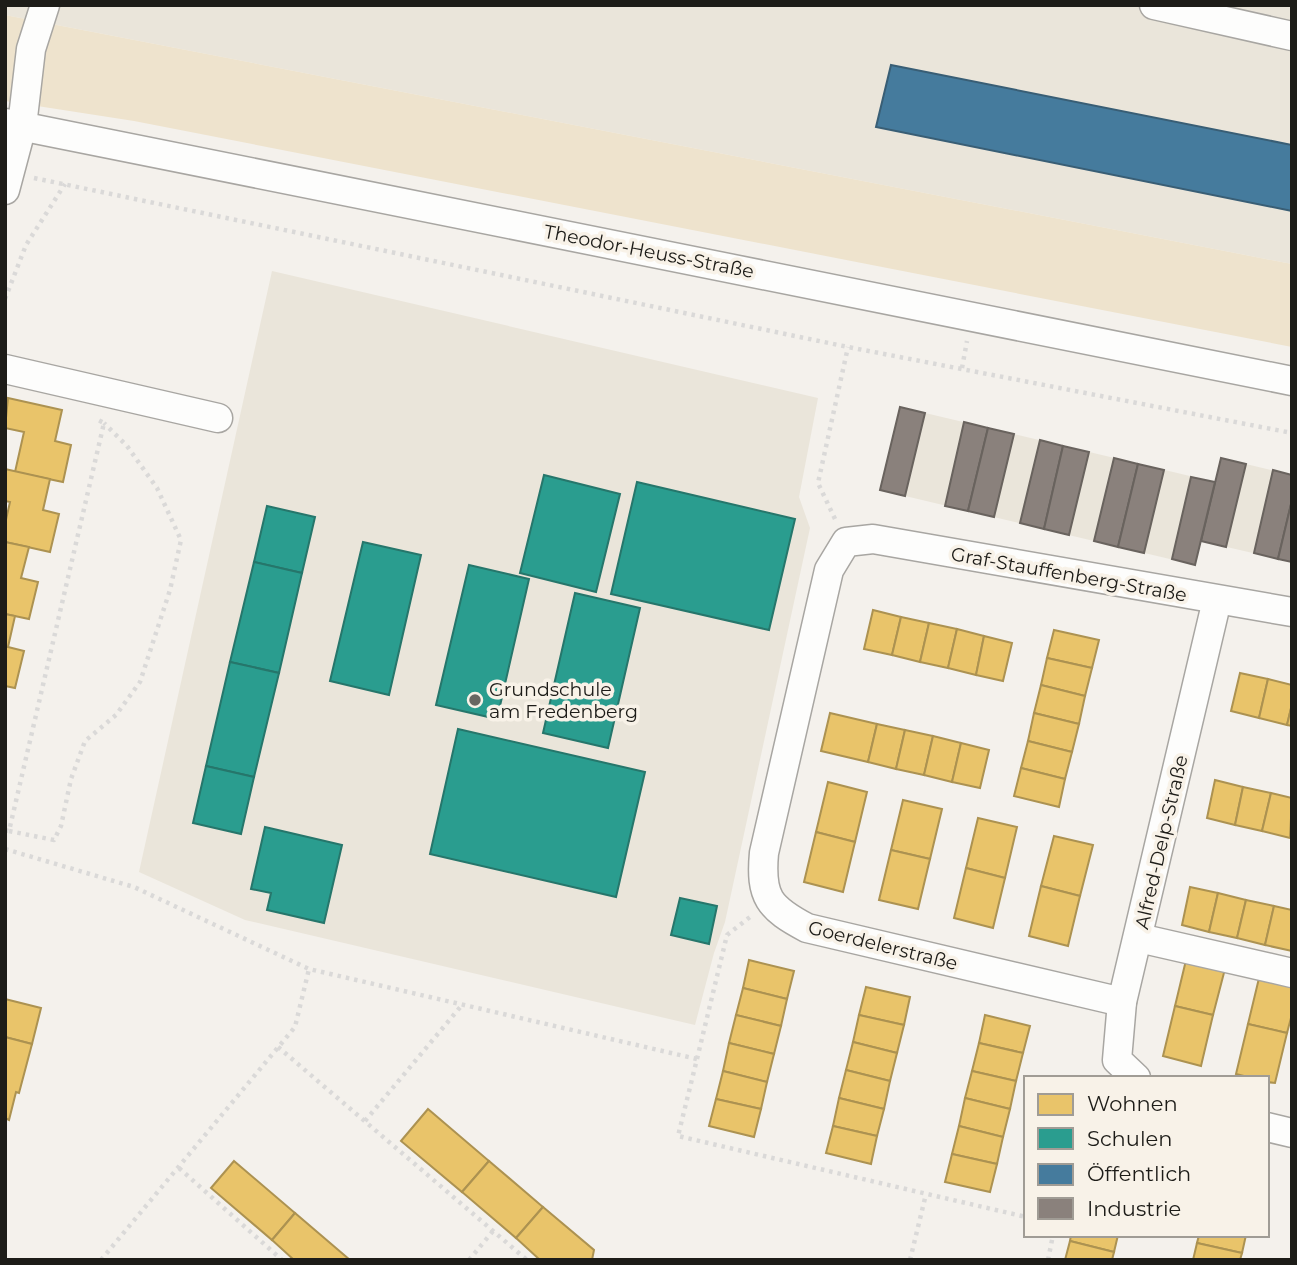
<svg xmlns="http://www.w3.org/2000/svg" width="1297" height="1265" font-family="Montserrat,sans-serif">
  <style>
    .built { fill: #eae5da }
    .green { fill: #eee3cd }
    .homes { fill: #e9c46a; stroke: #ac9251; stroke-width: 2 }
    .schools { fill: #2a9d8f; stroke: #26766b; stroke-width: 2 }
    .public { fill: #457b9d; stroke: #395e75; stroke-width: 2 }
    .industry { fill: #8a817c; stroke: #69635e; stroke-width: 2 }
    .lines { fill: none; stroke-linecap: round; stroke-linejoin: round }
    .minor-casing { stroke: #a8a6a2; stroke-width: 31 }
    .path { stroke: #dad9d8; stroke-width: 4.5; stroke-dasharray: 3.5 5; stroke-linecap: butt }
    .minor { stroke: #fdfdfc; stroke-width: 28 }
    .poi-dot { fill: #686762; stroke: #f8f2e8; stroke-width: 2.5 }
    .labels { text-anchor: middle; stroke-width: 7; stroke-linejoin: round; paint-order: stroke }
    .street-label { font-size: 19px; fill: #1d1c18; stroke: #f8f2e8 }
    .poi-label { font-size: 19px; fill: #1d1c18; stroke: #f8f2e8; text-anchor: start }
  </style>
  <rect width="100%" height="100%" fill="#f4f1ec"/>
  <g class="built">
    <polygon points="5,5 1292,5 1292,264 5,15"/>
    <polygon points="272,271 818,398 799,497 810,528 725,922 714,953 695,1025 245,920 139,872"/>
    <polygon points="900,407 1215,482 1221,458 1292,475 1292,562 1201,541 1195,565 880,490"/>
  </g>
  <polygon class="green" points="5,15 1292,264 1292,347 134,121 5,101"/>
  <g class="homes">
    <polygon points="8,398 62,410 55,441 71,445 63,482 15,472 24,432 5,428"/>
    <polygon points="5,469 50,479 43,510 59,514 50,552 5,542 5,524 10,502 5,501"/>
    <polygon points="5,542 29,547 21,578 38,582 29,619 5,614"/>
    <polygon points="873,610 901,617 892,655 864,649"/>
    <polygon points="5,614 15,616 8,647 24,651 15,688 5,686"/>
    <polygon points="901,617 929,623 920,662 892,655"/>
    <polygon points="929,623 957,629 948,668 920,662"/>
    <polygon points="957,629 984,636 976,675 948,668"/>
    <polygon points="1054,630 1099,640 1092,668 1047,658"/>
    <polygon points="984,636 1012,643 1003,681 976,675"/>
    <polygon points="1047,658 1092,668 1085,696 1041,685"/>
    <polygon points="1240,673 1268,679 1259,718 1231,711"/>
    <polygon points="1268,679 1292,685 1292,704 1287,725 1259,718"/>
    <polygon points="1041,685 1085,696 1079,724 1034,713"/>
    <polygon points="1292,704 1292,726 1287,725"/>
    <polygon points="830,713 877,724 868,762 821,751"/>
    <polygon points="1034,713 1079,724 1072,752 1028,741"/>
    <polygon points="877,724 905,730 896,769 868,762"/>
    <polygon points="905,730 933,736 924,775 896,769"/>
    <polygon points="933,736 961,743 952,782 924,775"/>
    <polygon points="1028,741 1072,752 1065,779 1021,768"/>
    <polygon points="961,743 989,750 980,788 952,782"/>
    <polygon points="1021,768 1065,779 1059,807 1014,796"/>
    <polygon points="1215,780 1243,787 1235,825 1207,818"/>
    <polygon points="828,782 867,792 855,842 816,832"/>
    <polygon points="1243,787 1271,793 1262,831 1235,825"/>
    <polygon points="1271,793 1292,798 1290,838 1262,831"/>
    <polygon points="903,800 942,809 930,859 891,850"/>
    <polygon points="978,818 1017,827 1005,878 966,868"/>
    <polygon points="816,832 855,842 843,892 804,882"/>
    <polygon points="1054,836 1093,845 1080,896 1041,886"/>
    <polygon points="891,850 930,859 918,909 879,900"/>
    <polygon points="966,868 1005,878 993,928 954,918"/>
    <polygon points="1041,886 1080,896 1068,946 1029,936"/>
    <polygon points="1190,887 1218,893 1209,932 1182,925"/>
    <polygon points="1218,893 1246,900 1237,938 1209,932"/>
    <polygon points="1246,900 1274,906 1265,945 1237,938"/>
    <polygon points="1274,906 1292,910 1292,951 1265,945"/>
    <polygon points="1187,956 1226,965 1213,1015 1175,1006"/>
    <polygon points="749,960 794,971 787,999 743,988"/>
    <polygon points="1260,974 1292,981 1292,1014 1287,1033 1248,1024"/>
    <polygon points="866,987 910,997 904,1025 859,1015"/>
    <polygon points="743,988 787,999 781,1026 736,1015"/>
    <polygon points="5,999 41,1008 32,1044 5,1037"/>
    <polygon points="1175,1006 1213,1015 1201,1066 1163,1056"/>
    <polygon points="736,1015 781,1026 774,1054 729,1043"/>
    <polygon points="859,1015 904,1025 897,1053 853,1042"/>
    <polygon points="985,1015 1030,1026 1023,1053 979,1043"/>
    <polygon points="1248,1024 1287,1033 1275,1083 1267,1082 1267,1078 1252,1078 1236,1074"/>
    <polygon points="5,1037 32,1044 19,1093 16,1092 9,1120 5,1118"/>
    <polygon points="853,1042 897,1053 890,1081 846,1070"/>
    <polygon points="729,1043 774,1054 767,1082 723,1071"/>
    <polygon points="979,1043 1023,1053 1016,1081 972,1071"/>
    <polygon points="846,1070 890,1081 884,1109 839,1098"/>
    <polygon points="723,1071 767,1082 761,1109 716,1099"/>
    <polygon points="972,1071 1016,1081 1010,1109 965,1098"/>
    <polygon points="839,1098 884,1109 877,1136 833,1126"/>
    <polygon points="965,1098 1010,1109 1003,1137 959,1126"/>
    <polygon points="716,1099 761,1109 754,1137 709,1126"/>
    <polygon points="428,1109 489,1161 462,1192 401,1141"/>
    <polygon points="833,1126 877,1136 871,1164 826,1153"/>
    <polygon points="959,1126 1003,1137 997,1164 952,1154"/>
    <polygon points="952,1154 997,1164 990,1192 945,1182"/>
    <polygon points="234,1161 295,1213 272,1240 211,1188"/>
    <polygon points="489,1161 543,1207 516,1238 462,1192"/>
    <polygon points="543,1207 594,1250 592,1260 540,1260 516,1238"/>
    <polygon points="295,1213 350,1260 294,1260 272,1240"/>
    <polygon points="1071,1235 1118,1235 1114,1252 1070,1241"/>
    <polygon points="1199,1235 1246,1235 1242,1253 1197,1243"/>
    <polygon points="1070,1241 1114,1252 1112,1260 1065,1260"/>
    <polygon points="1197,1243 1242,1253 1240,1260 1193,1260"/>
  </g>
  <g class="schools">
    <polygon points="544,475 620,494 596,592 520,573"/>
    <polygon points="637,482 795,519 769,630 611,594"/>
    <polygon points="267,506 315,517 302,573 254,562"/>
    <polygon points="363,542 421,555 389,695 330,681"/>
    <polygon points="254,562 302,573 279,673 230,662"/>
    <polygon points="469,565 529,579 497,719 436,705"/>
    <polygon points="575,593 640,608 608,748 543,733"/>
    <polygon points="230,662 279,673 254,777 206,766"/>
    <polygon points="458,729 645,772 616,897 430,854"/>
    <polygon points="206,766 254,777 241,834 193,823"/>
    <polygon points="265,827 342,845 324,923 267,910 271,893 251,889"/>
    <polygon points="680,898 717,906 709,944 671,935"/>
  </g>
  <polygon class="public" points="891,65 1292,145 1292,211 876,127"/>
  <g class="industry">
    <polygon points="900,407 925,413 905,496 880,490"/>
    <polygon points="964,422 988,428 968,511 945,506"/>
    <polygon points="988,428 1014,434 994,517 968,511"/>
    <polygon points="1040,440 1063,446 1044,529 1020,523"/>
    <polygon points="1063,446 1089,452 1069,535 1044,529"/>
    <polygon points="1114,458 1138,464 1118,547 1094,541"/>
    <polygon points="1221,458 1246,464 1226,547 1201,541"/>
    <polygon points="1138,464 1164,470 1144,553 1118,547"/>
    <polygon points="1273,470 1292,475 1292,500 1278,559 1254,553"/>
    <polygon points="1191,477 1215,482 1195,565 1172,559"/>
    <polygon points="1292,500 1292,562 1278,559"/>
  </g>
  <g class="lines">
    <defs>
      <g id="minor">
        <polyline points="1154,5 1292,36"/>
        <polyline points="5,123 1292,381"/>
        <polyline points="5,190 22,126 31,49 45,5"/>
        <polyline points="5,369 218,418"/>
        <polyline points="1139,938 1292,973"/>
        <path d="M1122,1002L807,928C769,908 760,897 764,853L829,570L846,542L873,539L1292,612"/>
        <polyline points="1136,1078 1117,1060 1122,1002 1217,600"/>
        <polyline points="1267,1127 1292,1133"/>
      </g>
    </defs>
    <use href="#minor" class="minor-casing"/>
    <g class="path">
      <polyline points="34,178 848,347 1292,433"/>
      <polyline points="5,299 26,245 65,184"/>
      <polyline points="962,368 967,341"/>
      <polyline points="835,519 818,483 848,347"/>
      <polyline points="5,830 9,831 104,423 98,420"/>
      <polyline points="9,831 54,840 61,826 71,779 85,741 116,715 140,682 170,590 181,540 157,488 127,446 104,423"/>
      <polyline points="5,849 134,887 309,969 697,1059 678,1136 1026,1217"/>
      <polyline points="278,1047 527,1260"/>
      <polyline points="697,1059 727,935 750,917"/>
      <polyline points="365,1121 462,1005"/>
      <polyline points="179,1168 282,1260"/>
      <polyline points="101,1260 295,1027 309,969"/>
      <polyline points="469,1260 493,1231"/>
      <polyline points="910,1260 926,1194"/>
      <polyline points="1048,1260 1053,1235"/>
    </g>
    <use href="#minor" class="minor"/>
  </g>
  <circle class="poi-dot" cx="475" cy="700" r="7"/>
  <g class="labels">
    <g class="street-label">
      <text transform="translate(649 251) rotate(11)" y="7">Theodor-Heuss-Straße</text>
      <text transform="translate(1069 574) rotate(10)" y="7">Graf-Stauffenberg-Straße</text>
      <text transform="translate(1161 842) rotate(-77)" y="7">Alfred-Delp-Straße</text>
      <text transform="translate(883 945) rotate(14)" y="7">Goerdelerstraße</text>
    </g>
    <g class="poi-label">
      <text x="489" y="696">Grundschule<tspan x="489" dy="22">am Fredenberg</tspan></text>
    </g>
  </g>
  <rect width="1297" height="1265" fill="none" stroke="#1d1c18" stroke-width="14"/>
  <rect x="1024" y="1076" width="245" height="161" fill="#f8f2e8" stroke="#a09c95" stroke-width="2"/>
  <rect x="1038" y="1094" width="35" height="21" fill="#e9c46a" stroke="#a09c95" stroke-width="2"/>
  <text x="1087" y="1111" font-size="21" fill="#1d1c18">Wohnen</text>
  <rect x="1038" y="1128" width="35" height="21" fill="#2a9d8f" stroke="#a09c95" stroke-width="2"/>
  <text x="1087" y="1146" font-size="21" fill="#1d1c18">Schulen</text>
  <rect x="1038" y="1164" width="35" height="21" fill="#457b9d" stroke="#a09c95" stroke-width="2"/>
  <text x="1087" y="1181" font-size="21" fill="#1d1c18">Öffentlich</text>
  <rect x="1038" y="1198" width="35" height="21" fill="#8a817c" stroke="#a09c95" stroke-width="2"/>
  <text x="1087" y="1216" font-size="21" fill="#1d1c18">Industrie</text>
</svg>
